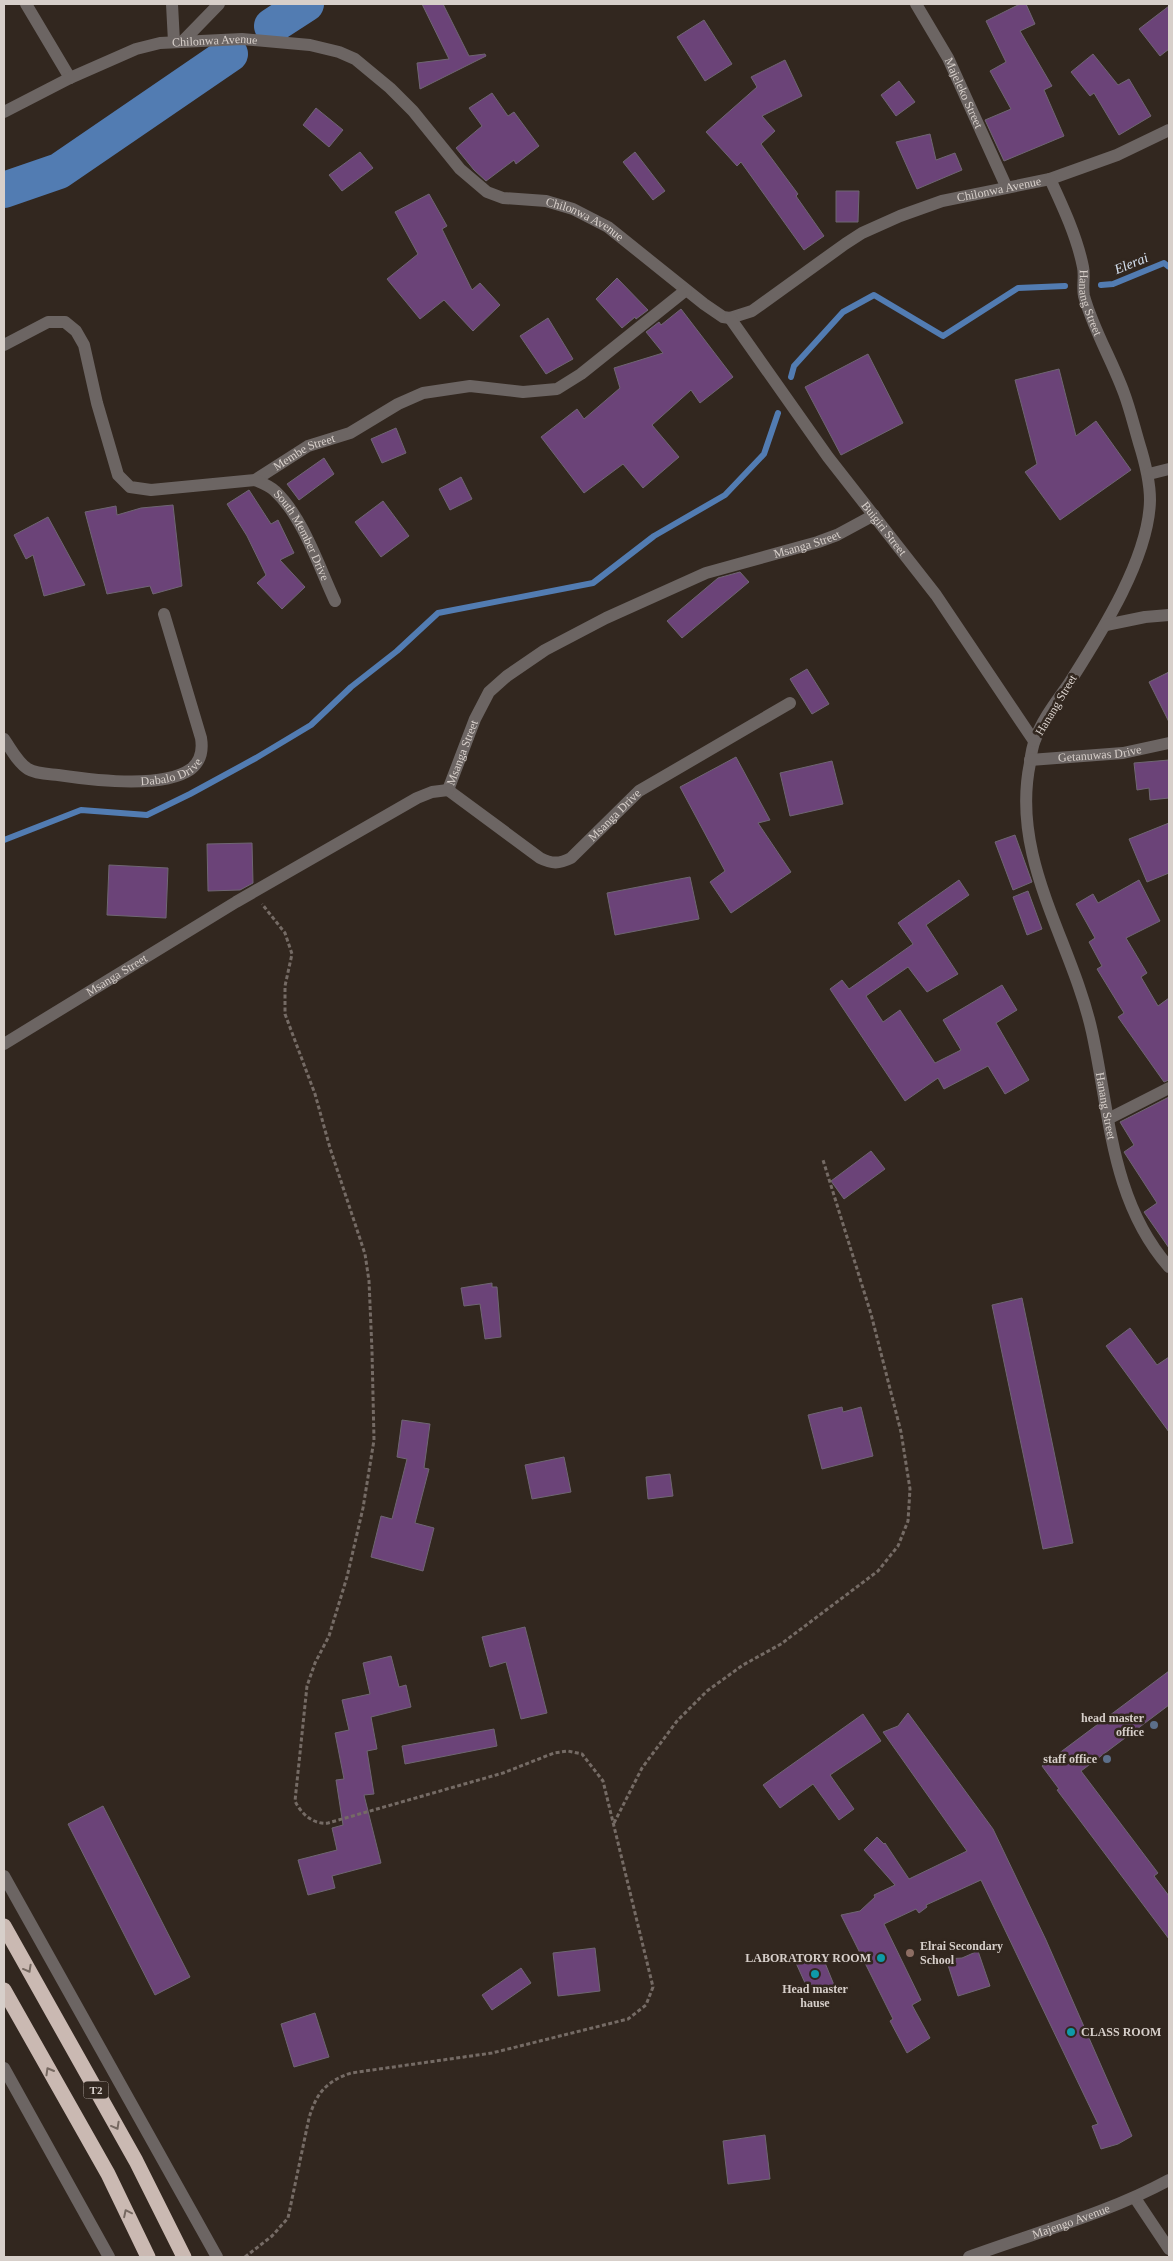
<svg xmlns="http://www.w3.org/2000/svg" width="1173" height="2261" font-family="Georgia,serif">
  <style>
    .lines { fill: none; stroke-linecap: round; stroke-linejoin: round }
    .stream { stroke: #527cb2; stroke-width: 6 }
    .river { stroke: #527cb2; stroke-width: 36 }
    .building { fill: #6b4378; stroke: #6f6672 }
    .path { stroke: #756b65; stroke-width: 3; stroke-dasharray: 4 2.5; stroke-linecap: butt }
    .minor { stroke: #6c6563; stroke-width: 12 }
    .highway { stroke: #cab9b2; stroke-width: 15 }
    .oneway { stroke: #766961 }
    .service-dot { fill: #5c6f8a; stroke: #32271f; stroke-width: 2 }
    .education-dot { fill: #8d6e63; stroke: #32271f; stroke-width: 2 }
    .culture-dot { fill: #0f9aa8; stroke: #32271f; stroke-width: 2 }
    .labels { text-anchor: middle; stroke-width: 5; stroke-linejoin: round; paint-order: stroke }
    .shield { fill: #32271f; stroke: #a69d97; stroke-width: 1 }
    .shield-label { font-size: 11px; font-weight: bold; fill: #d7cfca }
    .street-label { font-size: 12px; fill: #d7cfca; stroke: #32271f }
    .poi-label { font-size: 12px; font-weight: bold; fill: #d7cfca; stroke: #32271f; text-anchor: end }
    .water-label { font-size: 14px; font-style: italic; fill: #d7e3f3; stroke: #32271f }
  </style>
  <rect width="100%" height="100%" fill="#32271f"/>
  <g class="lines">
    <g class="stream">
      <polyline points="1101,285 1113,284 1164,263 1169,267"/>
      <polyline points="791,377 794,366 843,312 874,295 943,336 1018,288 1065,286"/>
      <polyline points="4,840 81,810 147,815 190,794 256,758 311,725 351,687 397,651 438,613 593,583 654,536 725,495 764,454 778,413"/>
    </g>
    <g class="river">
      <polyline points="272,26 306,4"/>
      <polyline points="4,190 59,171 230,54"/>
    </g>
  </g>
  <g class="building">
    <polygon points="422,4 443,4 469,56 485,54 486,56 420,89 417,63 449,59"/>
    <polygon points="1020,4 1026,4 1035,24 1020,31 1052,86 1044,90 1064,136 1004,161 985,120 1011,109 990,71 1006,62 986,21"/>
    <polygon points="1169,6 1169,49 1160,56 1139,29"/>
    <polygon points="704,20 732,64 705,81 677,37"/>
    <polygon points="1093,54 1118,85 1129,79 1151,116 1119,135 1094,93 1090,96 1071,72"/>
    <polygon points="785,60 802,96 762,116 775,131 761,144 798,194 796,196 824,236 804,250 741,162 737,166 706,132 757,87 751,77"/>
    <polygon points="899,81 915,102 896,116 881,95"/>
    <polygon points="492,93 508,116 514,112 539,146 516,164 514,160 486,181 474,170 456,148 482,126 469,108"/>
    <polygon points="316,108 343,130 329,147 303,125"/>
    <polygon points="930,134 936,160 955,153 962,170 917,189 896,142"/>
    <polygon points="360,152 373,168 342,191 329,175"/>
    <polygon points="635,152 665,191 653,200 623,162"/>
    <polygon points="836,191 859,191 858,222 836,222"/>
    <polygon points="429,194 447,226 442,229 472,290 480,283 500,305 473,331 444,300 420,319 387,279 418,254 395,212"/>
    <polygon points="617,278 648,310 636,319 635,317 622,328 596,299"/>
    <polygon points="681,309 733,377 700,403 691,390 652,425 679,457 643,488 623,464 584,493 541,437 577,409 584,419 620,388 614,368 663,353 646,332 659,322 661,325"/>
    <polygon points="548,318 573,359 546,374 520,336"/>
    <polygon points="868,354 903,423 841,455 805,387"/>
    <polygon points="1059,369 1076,436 1096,421 1131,470 1060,520 1025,472 1037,464 1015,380"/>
    <polygon points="396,428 406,453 382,463 371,439"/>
    <polygon points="324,458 334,474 299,500 287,484"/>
    <polygon points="461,477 472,499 450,510 439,489"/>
    <polygon points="249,490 271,524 278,520 294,553 280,560 305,587 282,609 257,583 266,575 247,536 227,504"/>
    <polygon points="383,501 409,536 381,557 355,522"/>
    <polygon points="173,505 182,586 153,594 150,586 107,594 85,512 116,506 117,515 141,508"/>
    <polygon points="48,517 85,585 44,596 33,555 26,559 14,535"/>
    <polygon points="740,572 749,582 682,638 667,621 718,578"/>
    <polygon points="807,669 829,704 812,714 790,679"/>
    <polygon points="1169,672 1169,722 1149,682"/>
    <polygon points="736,757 770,820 758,823 791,872 731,913 710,882 725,871 680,787"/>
    <polygon points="1169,760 1169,798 1150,800 1149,788 1137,790 1134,763"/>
    <polygon points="832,761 843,804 790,816 780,773"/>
    <polygon points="1169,823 1169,873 1147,882 1129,839"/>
    <polygon points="1015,835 1032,882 1013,890 995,842"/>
    <polygon points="252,843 253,883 240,890 208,891 207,844"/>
    <polygon points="109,865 168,868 166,918 107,915"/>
    <polygon points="690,877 699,919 615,935 607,893"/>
    <polygon points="959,880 969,895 926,925 958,974 927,992 908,967 866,996 883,1022 900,1010 935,1063 961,1050 943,1020 1002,985 1017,1010 996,1023 1029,1080 1005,1094 988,1066 944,1089 938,1078 905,1101 830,989 842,980 849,989 913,944 898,923"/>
    <polygon points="1139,880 1160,921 1126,938 1147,973 1141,977 1158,1006 1169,998 1169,1080 1164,1082 1118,1017 1124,1013 1097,969 1102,966 1089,942 1095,938 1076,904 1093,894 1098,903"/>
    <polygon points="1028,891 1042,929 1027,935 1013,897"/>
    <polygon points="1169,1097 1169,1248 1144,1212 1157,1203 1124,1152 1134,1145 1120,1122"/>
    <polygon points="871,1151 885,1169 844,1199 831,1181"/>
    <polygon points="492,1283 492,1287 497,1287 501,1337 485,1339 480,1304 464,1306 461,1288"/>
    <polygon points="1022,1298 1073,1543 1043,1549 992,1305"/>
    <polygon points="1130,1328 1157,1365 1169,1357 1169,1432 1106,1346"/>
    <polygon points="842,1407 843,1412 861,1407 873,1456 822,1469 808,1415"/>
    <polygon points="402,1420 430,1424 424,1468 429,1469 415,1523 434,1528 423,1571 371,1557 381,1516 392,1519 407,1459 397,1457"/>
    <polygon points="564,1457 571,1492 532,1499 525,1465"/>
    <polygon points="670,1474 673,1496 648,1499 646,1477"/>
    <polygon points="525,1627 547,1713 521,1719 506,1662 490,1667 482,1637"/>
    <polygon points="391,1656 399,1687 406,1685 411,1707 371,1717 377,1749 367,1751 374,1794 364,1795 381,1863 332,1876 335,1888 308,1895 298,1860 337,1850 332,1828 343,1825 336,1780 344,1779 335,1733 349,1730 342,1700 370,1694 363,1663"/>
    <polygon points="1169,1671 1169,1705 1081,1771 1158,1873 1154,1876 1169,1896 1169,1939 1057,1790 1059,1789 1042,1766"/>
    <polygon points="908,1713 993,1829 1046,1940 1132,2136 1118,2144 1101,2149 1092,2126 1098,2124 981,1880 926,1905 927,1907 919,1913 916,1909 884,1924 921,2000 912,2005 930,2038 907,2053 890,2021 893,2019 841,1915 860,1911 875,1897 874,1895 895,1885 864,1850 877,1837 884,1844 885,1843 909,1879 967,1851 883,1732 898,1726"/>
    <polygon points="863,1714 881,1741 830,1775 854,1809 839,1820 813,1784 780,1808 763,1785"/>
    <polygon points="494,1729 497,1746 405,1764 402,1746"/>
    <polygon points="103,1806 190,1977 155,1995 68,1824"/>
    <polygon points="595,1948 600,1991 558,1996 553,1953"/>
    <polygon points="978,1951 990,1986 958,1996 946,1959 962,1958"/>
    <polygon points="821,1953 834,1985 823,1993 810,1994 796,1963 808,1962"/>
    <polygon points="521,1968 531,1983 492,2010 482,1995"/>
    <polygon points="315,2013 329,2057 294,2067 281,2024"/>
    <polygon points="765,2135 770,2179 728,2184 723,2141"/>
  </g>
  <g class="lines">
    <g class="path">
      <polyline points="614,1823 642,1768 677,1721 707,1691 743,1665 781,1644 878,1571 898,1546 908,1521 910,1489 901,1432 871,1314 823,1160"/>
      <path d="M245,2257L272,2236L288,2218L309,2118C316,2094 326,2081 351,2073L492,2053L628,2019L646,2005L653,1987L603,1781L582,1754L568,1751L554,1753L503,1773L328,1823C314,1825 301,1814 295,1801L307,1686L315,1663L329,1636L347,1577L363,1508L374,1440L372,1351L369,1281L365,1254L330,1148L315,1094L285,1014V986L292,954L285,933L262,904"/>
    </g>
    <g class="minor">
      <polyline points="26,4 70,78"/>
      <polyline points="172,4 174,42"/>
      <path id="s1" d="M916,4L948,58L1006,186"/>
      <polyline points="183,41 219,4"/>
      <path id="s2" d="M4,112L70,78L136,49L160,43L242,39L310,45L339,52L355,59L390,88L413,111L460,169L487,192L503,198L546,201L573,209L608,227L704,304L723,317L730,318L752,311L845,244L862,233L900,216L942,201L1050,179L1117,155L1169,130"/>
      <path id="s3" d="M1050,179C1063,207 1077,237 1083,267C1085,276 1082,286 1084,296C1093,329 1112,360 1124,393C1130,409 1134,426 1139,443C1145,462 1150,480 1150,500C1149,559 1099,636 1068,685C1056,702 1042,720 1035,740C1032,747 1031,755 1030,763C1010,859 1072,941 1092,1032C1110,1114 1111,1201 1169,1267"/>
      <path id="s4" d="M730,318L828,457L936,595L1034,741"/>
      <path id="s5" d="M4,345L48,322H65L76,331L84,345L97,403L118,475L130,487L151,490L255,480L308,446L350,433L398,404L423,393L470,386L523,392L557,389L581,374L686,290"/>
      <polyline points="1149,474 1169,469"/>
      <path id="s6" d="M255,480C262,483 270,486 275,491C303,517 319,567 335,601"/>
      <polyline points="1106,625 1145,617 1169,615"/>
      <path id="s7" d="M4,739C11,749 18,763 28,769C36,774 49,774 58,775C91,780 163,789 191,769C201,761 203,750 201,738L164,614"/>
      <path id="s8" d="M1030,760L1123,753L1169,743"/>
      <path id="s9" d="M448,790L475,719L489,692L507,676L545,650L606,618L706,573L818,542L837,535L874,515"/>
      <path id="s10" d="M448,790L540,858C552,864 559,864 571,858L639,791L790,703"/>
      <path id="s11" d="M4,1044L236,902L417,798L432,792L448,790"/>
      <polyline points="1108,1119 1169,1088"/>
      <polyline points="4,1876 217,2257"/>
      <polyline points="4,2068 109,2257"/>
      <polyline points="1135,2198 1169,2249"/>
      <path id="s12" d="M969,2257C1037,2232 1106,2214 1169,2180"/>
    </g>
    <g class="highway">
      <polyline points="4,1926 136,2161 184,2257"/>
      <polyline points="4,1990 108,2174 148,2257"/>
    </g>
  </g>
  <defs><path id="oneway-chevron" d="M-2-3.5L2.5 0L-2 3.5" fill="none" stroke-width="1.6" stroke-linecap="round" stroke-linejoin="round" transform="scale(1.25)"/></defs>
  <g class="oneway">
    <use href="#oneway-chevron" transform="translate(28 1969) rotate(61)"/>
    <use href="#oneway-chevron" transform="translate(49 2071) rotate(-120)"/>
    <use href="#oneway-chevron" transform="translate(116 2126) rotate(61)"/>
    <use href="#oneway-chevron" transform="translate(127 2213) rotate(-116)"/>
  </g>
  <g class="service-dot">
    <circle cx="1154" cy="1725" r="5"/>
    <circle cx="1107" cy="1759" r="5"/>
  </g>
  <circle class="education-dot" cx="910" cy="1953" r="5"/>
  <g class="culture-dot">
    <circle cx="881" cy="1958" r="5"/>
    <circle cx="815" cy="1974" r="5"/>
    <circle cx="1071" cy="2032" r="5"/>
  </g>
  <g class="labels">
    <rect class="shield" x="83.5" y="2081.5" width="25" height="17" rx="4"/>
    <g class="shield-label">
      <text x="96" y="2094">T2</text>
    </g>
    <g class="street-label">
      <text dy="4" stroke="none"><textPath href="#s2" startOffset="226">Chilonwa Avenue</textPath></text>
      <text dy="4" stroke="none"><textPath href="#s1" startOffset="101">Majeleko Street</textPath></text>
      <text dy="4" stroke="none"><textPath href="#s2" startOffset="1140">Chilonwa Avenue</textPath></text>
      <text dy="4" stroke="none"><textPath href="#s2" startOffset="660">Chilonwa Avenue</textPath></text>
      <text dy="4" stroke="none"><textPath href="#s3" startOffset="131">Hanang Street</textPath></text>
      <text dy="4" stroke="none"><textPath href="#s5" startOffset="431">Membe Street</textPath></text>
      <text dy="4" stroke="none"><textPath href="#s4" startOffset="261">Buigiri Street</textPath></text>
      <text dy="4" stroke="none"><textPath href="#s6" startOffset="75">South Member Drive</textPath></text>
      <text dy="4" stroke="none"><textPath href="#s9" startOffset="460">Msanga Street</textPath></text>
      <text transform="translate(1056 705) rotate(-59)" y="4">Hanang Street</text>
      <text dy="4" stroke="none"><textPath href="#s9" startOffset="40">Msanga Street</textPath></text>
      <text dy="4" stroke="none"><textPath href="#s8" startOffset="70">Getanuwas Drive</textPath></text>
      <text dy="4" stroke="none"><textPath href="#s7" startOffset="185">Dabalo Drive</textPath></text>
      <text dy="4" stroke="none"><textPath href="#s10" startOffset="208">Msanga Drive</textPath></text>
      <text dy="4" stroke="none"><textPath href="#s11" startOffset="132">Msanga Street</textPath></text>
      <text dy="4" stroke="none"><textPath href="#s3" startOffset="986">Hanang Street</textPath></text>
      <text dy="4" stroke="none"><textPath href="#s12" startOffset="108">Majengo Avenue</textPath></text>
    </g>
    <g class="poi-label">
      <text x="1144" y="1722">head master<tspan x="1144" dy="14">office</tspan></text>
      <text x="1097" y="1763">staff office</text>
      <text x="920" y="1950" text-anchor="start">Elrai Secondary<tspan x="920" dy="14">School</tspan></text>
      <text x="871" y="1962">LABORATORY ROOM</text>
      <text x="815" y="1993" text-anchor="middle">Head master<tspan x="815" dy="14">hause</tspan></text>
      <text x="1081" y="2036" text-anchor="start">CLASS ROOM</text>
    </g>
    <g class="water-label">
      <text transform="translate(1131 263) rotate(-22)" y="5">Elerai</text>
    </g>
  </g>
  <rect width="1173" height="2261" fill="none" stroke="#d7cfca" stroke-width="10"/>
</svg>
